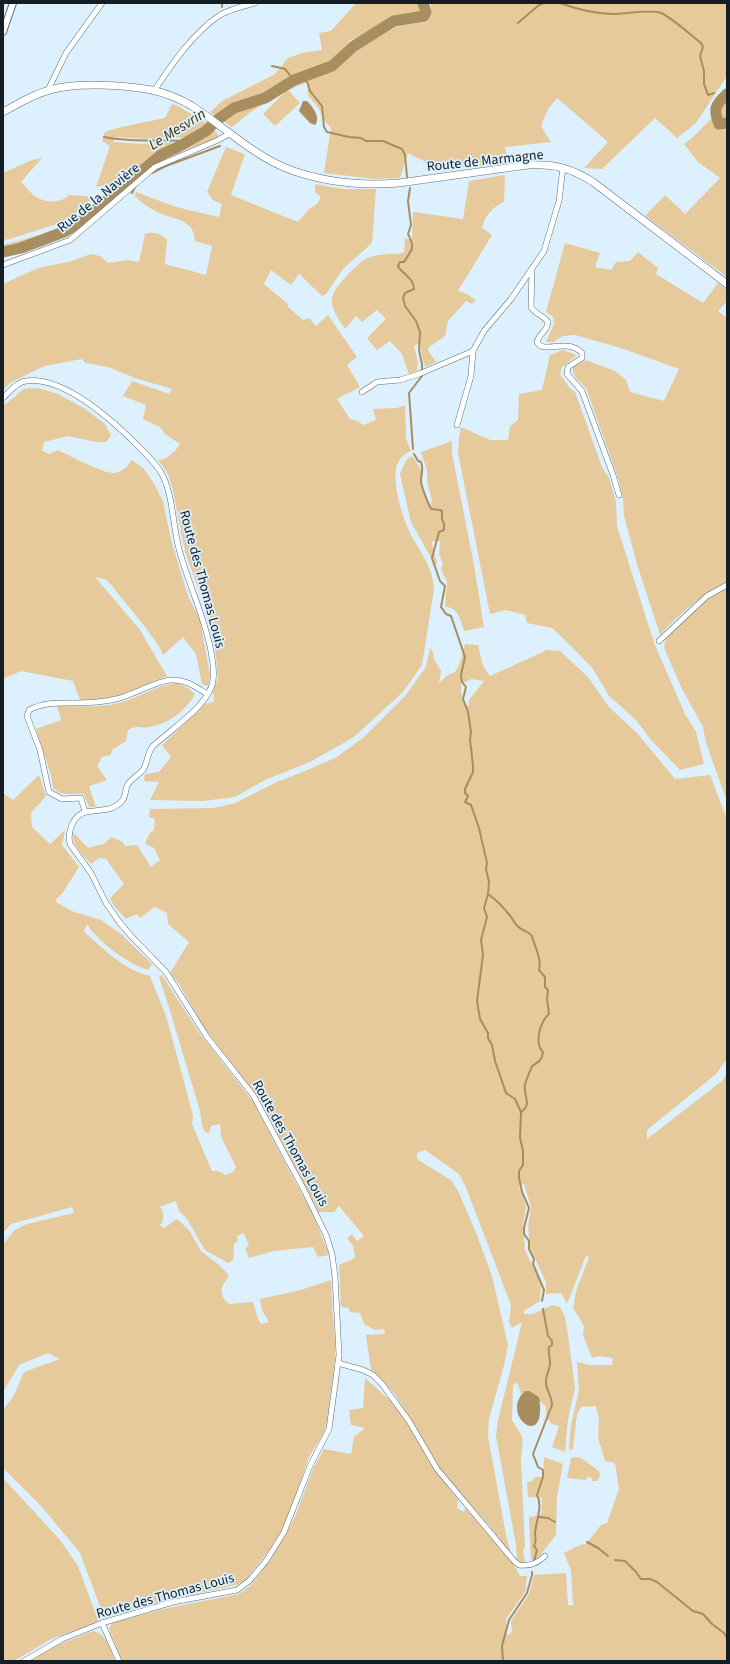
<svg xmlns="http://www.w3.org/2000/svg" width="730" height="1664" font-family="'Source Sans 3',sans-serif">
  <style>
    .green { fill: #e6ca9b; fill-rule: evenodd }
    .water { fill: #a88d5f }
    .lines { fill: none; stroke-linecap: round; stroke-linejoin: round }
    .stream { stroke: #a88d5f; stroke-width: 2 }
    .river { stroke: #a88d5f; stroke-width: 11 }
    .minor-casing { stroke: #586e7c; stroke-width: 6 }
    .tertiary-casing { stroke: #586e7c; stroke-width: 8 }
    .secondary-casing { stroke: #586e7c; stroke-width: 8 }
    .minor { stroke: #fff; stroke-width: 5 }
    .tertiary { stroke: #fff; stroke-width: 6 }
    .secondary { stroke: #fff; stroke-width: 7 }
    .labels { text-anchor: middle; stroke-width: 3.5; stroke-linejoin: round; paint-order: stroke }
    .street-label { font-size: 14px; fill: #151e24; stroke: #dcf0fd }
    .water-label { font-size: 15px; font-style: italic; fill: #3e2a02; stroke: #dcf0fd }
  </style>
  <rect width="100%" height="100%" fill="#dcf0fd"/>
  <g class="green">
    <path d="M356,3H419L422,12L393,19L349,41L351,56L365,45L396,27L428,20L431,12V3H727V76L696,123L677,138L655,118L602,169L584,168L608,142L557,98L548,109L541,126L551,142L505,147L508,164L480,166L474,163C469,167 464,167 459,167C439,170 425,162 408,153L400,178L375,179L324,173L331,128L323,119L319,109L308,95L307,82L288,90L300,103L275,126L263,114L286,91L252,111L232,127L210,112L222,101L275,74L288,58L302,53L322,50L319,33L331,31Z"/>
    <polygon points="727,90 727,122 713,118 714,123 727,130 727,277 645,216 665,195 685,214 720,178 698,162 684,144 691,139 712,118 712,110"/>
    <polygon points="172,104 178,106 206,123 205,129 188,138 170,137 149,139 114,137 113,142 141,144 168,142 181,144 163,148 143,163 128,177 119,182 96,187 110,146 102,141 105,132 121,127 165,118"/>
    <polygon points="213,130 218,134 217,138 159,160"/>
    <path d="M226,147L245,154L231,195L298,222L309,209L317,204L321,197L315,192V184L342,189H376L372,243L343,269L326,294L322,296L299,274L291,285L271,270L264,284L288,304V307L303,320L309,318L316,326L328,315L357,357L347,365L360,387L337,399L350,419L357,421L363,425L376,420L373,409L397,408L405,405L406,439L411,451C408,453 403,455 401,458C387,473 403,519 411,535C421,553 433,568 434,589L422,665L403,692L354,737L310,762L265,780L235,797L203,801L150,800L159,782L144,781L145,774L159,772L171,757L162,745L205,704L214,702L213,692L218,677L214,640L208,616L185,551L172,486L167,472L158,460C167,460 175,452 180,444L165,434L160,427L143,419L146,405L123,396L132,381L169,394L172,389L135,378L108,367L85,363L82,359L44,366L10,383L3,390V284L38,268L68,262L91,254L100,256L108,263L128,260L139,262L145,234C153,231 161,234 167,240L165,264L206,275L212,246L195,241C194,221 179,220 164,215C154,211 142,204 135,196L136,192L176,207L219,217L222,204L213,200L207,192Z"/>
    <path d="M42,158L21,182C26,187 32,195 38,198C47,203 61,203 69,195L94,197L66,221L10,239L3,240V173L32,160Z"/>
    <path d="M505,175L504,202C492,207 485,216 482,228L492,235L458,291L463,292L476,300L472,304L466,301L448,321L445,336L428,348L429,352L436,362L425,367L419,343L414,346L418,363L417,371L409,374L402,354L390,341L377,350L367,338L386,319L377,310L362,322L356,316L345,329C340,321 330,308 332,298C333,291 340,283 345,278C368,252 371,256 404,253L405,238L412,240L413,212L463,219L469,181Z"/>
    <polygon points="62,229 59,231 22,244 3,249 3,245"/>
    <path d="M565,243L600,253L595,267L611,270L616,262L630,261L638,252L658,268L656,274L703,303L718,283L727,290V301L718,311L727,318V582C702,594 679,614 660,635L637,564L624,516L623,499L619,481L586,388L576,378L573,372V367L586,360L615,371L626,380L630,392L664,401L679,369L621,348L575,335L563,336L553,342H546L554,324L553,317L546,312Z"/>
    <polygon points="563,350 577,355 562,367 560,374 569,387 575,392 602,467 609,478 616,501 617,526 654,643 685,714 696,732 704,764 680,770 651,740 636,720 609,696 593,669 572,647 552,628 527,623 525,615 506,610 490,614 458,453 459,438 461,427 490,440 508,440 510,426 518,420 519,394 542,390 550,355"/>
    <path d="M38,388L58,394L85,409L105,424L111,436L106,442H96L68,436L44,442L42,451L50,454L58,450C70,456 102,473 114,473C122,472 128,466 132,460L144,469L153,482L163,501L171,540L188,596L200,620L210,675L208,686L202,684L196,654L183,637L163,655L160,648L146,628L107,580L95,577L140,630L167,676L120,695L103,699L80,700L73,681L21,671L3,679V406L24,389Z"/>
    <path d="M452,441V453L474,565L484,627L464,631C461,621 458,606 445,607L447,582L441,570L443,564L439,554L440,541H433L432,544L437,563L434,566L430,556L411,522L403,487L400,474L402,469L407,459L412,456L422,471L420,482L430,507L432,500L427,482V470L421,452Z"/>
    <path d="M727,589V801L706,743L703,727L682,689L664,648C665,645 664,642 666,639C675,626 712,592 727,589Z"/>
    <path d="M465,644L478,645L483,666L490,676L547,650L560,651L588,677L609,707L638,734L675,779L710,775L727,819L726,858L727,1059L716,1074L647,1130V1139L722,1081L727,1073V1661H122L109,1629L112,1623L163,1609L239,1594L250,1586L268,1563L283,1539L295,1517L313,1469L324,1449L351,1454L354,1437L365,1428L351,1425L349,1410L363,1408L365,1378L392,1402L406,1421L432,1466L458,1500L457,1508L464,1512L465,1508L513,1563L520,1576H527L525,1592L506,1619L507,1636L512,1632L511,1621L529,1594L534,1575L566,1573L568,1605H573L571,1570L564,1553L580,1545L586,1544L601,1525L607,1523L619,1489L615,1463L605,1461L598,1438L599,1419L596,1406L581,1407L577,1414L573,1449L570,1450L569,1446L571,1425L579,1390L577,1362L589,1365H612L613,1358L599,1356L592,1358L583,1335L584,1326L573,1308L576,1291L589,1257L586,1256L567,1304L561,1293L546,1294V1282L530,1248L528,1226L531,1207L524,1184L519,1186L526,1207L523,1226L525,1250L541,1283L540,1301L524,1311V1314H533L553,1305L560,1307L565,1317L568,1335L575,1388L568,1419L565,1452L552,1447L559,1426L550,1423V1420H546V1406L539,1401L538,1396L525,1391L521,1394L517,1382L513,1386L512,1420L523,1438L521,1461L525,1548L523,1550L525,1562L520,1563L517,1560L516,1545L496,1436L498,1420L522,1322L512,1328L509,1322L511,1305L465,1185L459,1174L425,1150L417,1153V1159L452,1181L459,1193L477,1235L492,1276L508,1345L504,1365L489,1419L488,1436L506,1535L511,1553L487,1523L439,1469L395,1394L371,1370L366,1335L385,1334L384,1329L375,1330L364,1324L360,1313L350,1312L349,1308L341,1307L339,1265L355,1258L353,1246L347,1238L352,1234L357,1241L364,1236L339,1206L334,1212H318L315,1204L299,1179L277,1132L259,1099L203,1026L179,984L170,973L189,942L168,924L167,913L155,907L140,918L137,914L126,919L114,906L110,898L124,884L106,859L99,858L91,864C84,856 70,844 74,833L88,848L104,844L111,837L123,842L125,846L137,845L151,867L160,860L154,848L145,844L149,834L154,830L155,819L149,817L150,809L214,808L235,803L277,782L305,771L337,757L364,737L405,696L426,667L430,648L433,652L434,659L441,671L439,683L448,675L455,672L460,663ZM471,679L484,681L469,700V706L464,704L462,697L461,684Z"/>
    <path d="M177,683L188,688L195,694C186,711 168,724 149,727C140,729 138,724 128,730L126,741L112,750L111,755L102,757L97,766L107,780L89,786L96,807H89L84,794C73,793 62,797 53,788L51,775L36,729L61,720L57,706C77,706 99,708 119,703C139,698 156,685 177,683Z"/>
    <path d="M39,775L46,796L31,813L32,827L50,844L65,830L62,845L79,867L62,894L57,898L56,902L74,912L101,920L121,934L152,964L148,970C128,964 97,941 87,924L84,932C103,948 125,971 150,976L166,1016L182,1074L193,1116L192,1124L212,1171H218L225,1175L233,1172L236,1167L221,1137L220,1124L211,1126L209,1133L205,1132L202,1126L200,1111L171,1014L159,977L162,975L200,1034L254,1103L293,1178L312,1212L329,1255L318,1257L313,1247L274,1251L249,1258L245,1248L249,1246L244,1233L237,1236L238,1241L234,1244L233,1260L228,1263L205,1250L187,1219L179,1211L176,1201L159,1207L162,1209C163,1215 165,1220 160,1225L164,1228L177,1219L189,1230L201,1251L219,1265L229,1275L221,1289L223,1298L229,1304L253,1302L258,1319L261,1324L269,1322L262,1310L260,1299L301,1290L331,1280L333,1318L335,1339V1360L327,1421L324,1432L308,1459L294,1502L284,1526L273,1545L245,1581L236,1585L149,1604L104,1617L80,1553L42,1507L3,1468V1410L13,1397L24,1372L60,1359L48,1353L19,1365L3,1392V1244L15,1230L27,1224L74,1213L72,1207L11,1224L3,1233V793L13,800Z"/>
    <polygon points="544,1457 563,1464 557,1497 556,1535 539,1557 531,1560 529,1517 541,1515 542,1498 528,1497 527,1482 533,1481 534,1477 543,1477"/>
    <polygon points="575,1457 581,1458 599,1471 600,1476 597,1481 592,1481 592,1478 587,1477 586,1480 567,1478 571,1458"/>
    <polygon points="3,1478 60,1540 78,1566 98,1620 96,1623 51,1639 14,1661 3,1661"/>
    <path d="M93,1631C107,1634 110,1649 115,1661H29L57,1645Z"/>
  </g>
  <g class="water">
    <path d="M303,101H307C313,107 321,118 315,125L310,123L299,111Z"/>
    <path d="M525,1391H529L539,1397C548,1453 498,1415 525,1391Z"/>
  </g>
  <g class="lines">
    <g class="stream">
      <polyline points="222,3 222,7"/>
      <path d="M560,3C578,10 592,13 612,14C624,14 651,9 661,13C671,17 692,36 701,43L703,47L700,56L704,71V84L708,95L714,93"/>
      <polyline points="518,23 539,5 544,3"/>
      <polyline points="272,66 285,69 294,80"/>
      <polyline points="303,77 308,84 310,91 322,106 324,127 327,132 349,137 361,138 366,141 383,141 402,149 405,155 407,177"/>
      <polyline points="718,103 719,97"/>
      <path d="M104,137C132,143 160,139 189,141"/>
      <polyline points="152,173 166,166 220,146"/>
      <path d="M410,188L408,201L411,225L408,234C416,249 411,250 404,262H400L398,266C403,275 414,278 414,289L405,293L403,298L405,306L416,321L420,332L419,350L422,364V376L409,393L413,449"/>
      <polyline points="132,193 135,187"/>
      <path d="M414,454L418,461L421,462C424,470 421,473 421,481C421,486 428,503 431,509L440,510L442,511V519L444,524V530L439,532L432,558L440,581L445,586L441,607L446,614L451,616L465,657L461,675L462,682L466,687L463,699L468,712L471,732L470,739L473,766V772L465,789V793L468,796L465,802L471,805L479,828L487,863L486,869L489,882L488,894L484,908L487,917L481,940L483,955L477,1001L480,1019L488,1033V1038L492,1045L495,1061L506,1093L515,1099L521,1112L520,1138L523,1151V1165L519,1171V1178L522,1192L529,1208L524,1228V1234L529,1241V1249L534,1259L533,1264L544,1290L542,1301"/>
      <path d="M488,894C499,902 508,912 515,923C519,930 528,931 532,936C535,948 542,959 539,970L545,977V987L548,990L547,999L549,1014C540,1022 534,1043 543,1052C542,1060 539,1062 532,1066C530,1072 526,1079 525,1085C523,1097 533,1103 521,1112"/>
      <polyline points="539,1517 548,1518 555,1522"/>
      <polyline points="587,1542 598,1548 608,1556"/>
      <polyline points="615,1560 625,1561 636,1572 641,1579 650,1579 657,1582 693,1611 703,1614 712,1624 724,1633 727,1638"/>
      <path d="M534,1561L537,1550L534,1546C537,1540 535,1539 535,1533C536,1521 543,1506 537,1495L543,1477V1470L538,1467L533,1454L552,1405C552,1396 545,1388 546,1381C546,1375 550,1369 550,1363C550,1357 548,1352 549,1347L552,1345V1341L548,1336L543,1309"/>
      <polyline points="503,1661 502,1646 509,1620 527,1593 532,1575 532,1572"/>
    </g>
    <g class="river">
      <path d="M727,94C715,105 713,109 719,124L727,123"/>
      <polyline points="3,252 21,248 66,231 83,220 161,155 178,147 206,131 217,120 234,108 265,98 294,80 332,66 354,46 394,21 424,16 426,12 423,3"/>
    </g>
    <defs>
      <g id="minor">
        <polyline points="48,90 66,53 102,3"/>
        <path d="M154,91C172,64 193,33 220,15C230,9 244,6 255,3"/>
        <polyline points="3,265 70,240 155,167 218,140 229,134"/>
        <path d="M532,271L531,307C535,314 543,315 548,322C548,331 539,333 537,342C544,355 567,337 582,353V358L568,367L567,374L582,391L613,475L619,495"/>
        <polyline points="362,392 377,382 400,380 419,374 473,351 484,331 511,299 544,251 559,201 563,167"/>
        <path d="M3,398C9,392 17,382 26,381C64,376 113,421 138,446C147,455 157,464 163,476C173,497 173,526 179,549C188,583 204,615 211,651C212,661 215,670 213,680C211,704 170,730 153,746C147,753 148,762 143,770C139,775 130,779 127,786C125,791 126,796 122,801C112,812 100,809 86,812C73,815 67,832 70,844L91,873L106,903L120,923L132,937L166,972L207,1037L253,1095L304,1190L326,1235L332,1254L335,1276L339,1355L329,1429L310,1466L284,1532L266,1561L249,1581L237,1590L173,1602L102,1623L62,1639L24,1661"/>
        <polyline points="457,425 471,376 473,351"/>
        <polyline points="659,641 707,596 727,585"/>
        <path d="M85,812L81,798L62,799L49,792L40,750L27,716L29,710C44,702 58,703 74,703C88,703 103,702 116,699C133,695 156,681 171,680C185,679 196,687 207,694"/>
        <path d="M338,1363L363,1370L373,1375L382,1384L409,1421L437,1469L515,1562L519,1565C530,1566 536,1564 545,1556"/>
        <polyline points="102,1623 119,1661"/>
      </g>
      <polyline id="tertiary" points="3,32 13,3"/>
      <path id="secondary" d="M3,112C18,104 33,94 50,90C77,82 124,85 152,90C165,93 180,99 192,106C225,127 251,154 288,169C323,182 362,186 399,183L528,165C555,164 571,168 593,182L727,284"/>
    </defs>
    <use href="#minor" class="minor-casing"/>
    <use href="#tertiary" class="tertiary-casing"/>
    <use href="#secondary" class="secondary-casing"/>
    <use href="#minor" class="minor"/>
    <use href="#tertiary" class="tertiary"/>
    <use href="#secondary" class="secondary"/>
  </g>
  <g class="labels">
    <g class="street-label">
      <text transform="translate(485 160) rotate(-6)" y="5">Route de Marmagne</text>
      <text transform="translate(98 197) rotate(-39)" y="5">Rue de la Navière</text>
      <text transform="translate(203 579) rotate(75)" y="5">Route des Thomas Louis</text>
      <text transform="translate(291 1143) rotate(61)" y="5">Route des Thomas Louis</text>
      <text transform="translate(165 1595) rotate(-15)" y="5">Route des Thomas Louis</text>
    </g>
    <g class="water-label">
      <text transform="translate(177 129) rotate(-32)" y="5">Le Mesvrin</text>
    </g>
  </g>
  <rect width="730" height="1664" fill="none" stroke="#151e24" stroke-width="8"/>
</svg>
